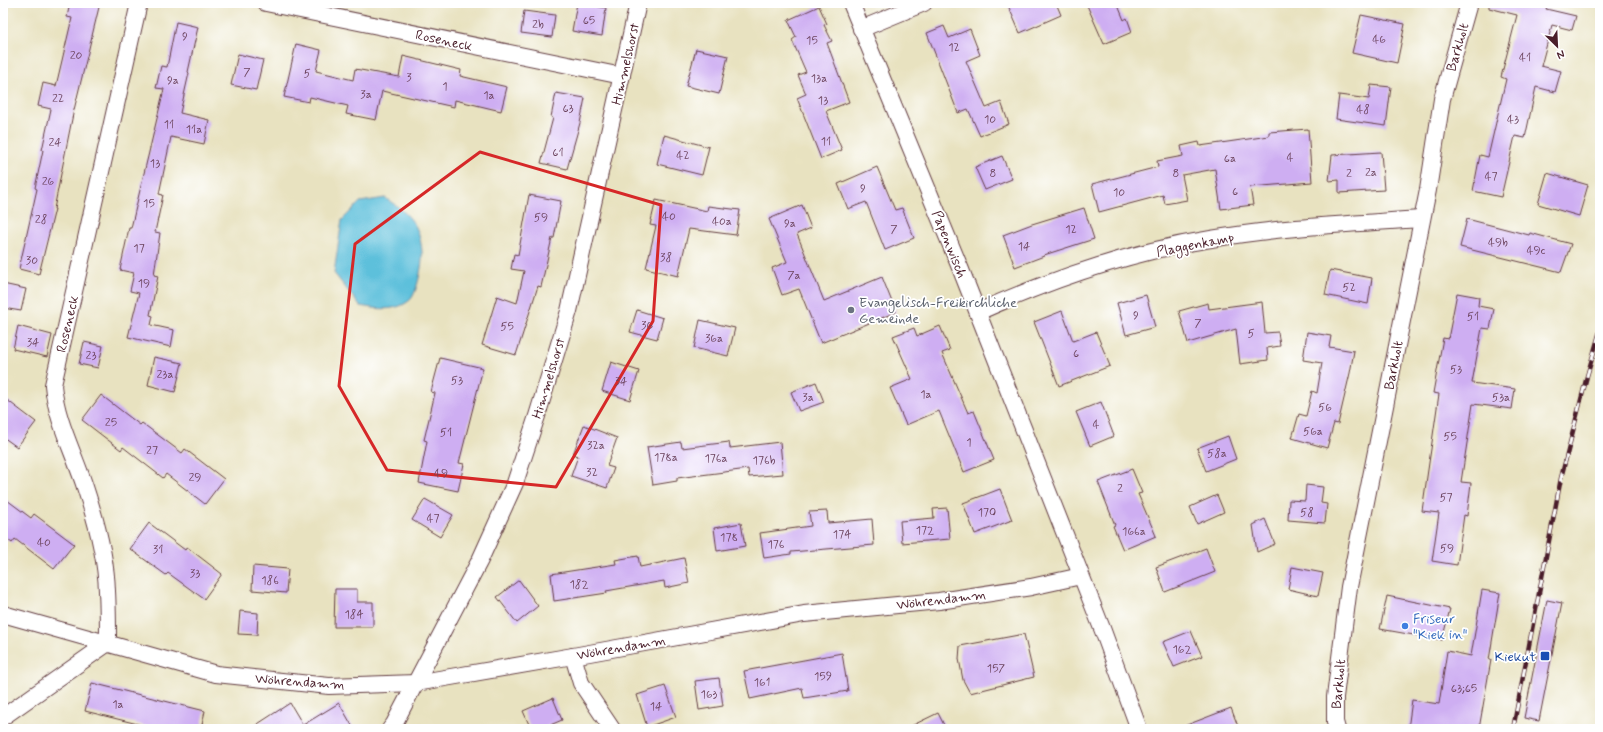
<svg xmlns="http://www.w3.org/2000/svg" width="1603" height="732" font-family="Mynerve,sans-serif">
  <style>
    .water { fill: #5dc0db; stroke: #547083 }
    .building { fill: #ceaef2 }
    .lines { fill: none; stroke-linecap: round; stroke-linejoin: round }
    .street-casing { stroke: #623c41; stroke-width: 18 }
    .street { stroke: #fff; stroke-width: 16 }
    .rail-casing { stroke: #4a1f2b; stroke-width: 4.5 }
    .rail { stroke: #fff; stroke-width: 3; stroke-dasharray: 9; stroke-linecap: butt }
    .marked { fill: none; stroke: #d62828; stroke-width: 3; stroke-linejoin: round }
    .worship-dot { fill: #6b7280; stroke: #fff; stroke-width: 1.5 }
    .shop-dot { fill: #3f7fe0; stroke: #fff; stroke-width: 1.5 }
    .transit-dot { fill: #1a4fb4; stroke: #fff; stroke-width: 1.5 }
    .labels { text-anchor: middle; stroke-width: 3.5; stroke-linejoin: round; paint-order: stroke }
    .number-label { font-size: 12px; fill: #6b435d }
    .street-label { font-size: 14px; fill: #4a1f2b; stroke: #fff }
    .worship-label { font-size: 14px; fill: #5b616d; stroke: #fff; text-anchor: start }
    .shop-label { font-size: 14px; fill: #366cbe; stroke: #fff; text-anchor: start }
    .transit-label { font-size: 14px; fill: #164399; stroke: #fff; text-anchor: end }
  </style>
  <rect width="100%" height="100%" fill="#fff"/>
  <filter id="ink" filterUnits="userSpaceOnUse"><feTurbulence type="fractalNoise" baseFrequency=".025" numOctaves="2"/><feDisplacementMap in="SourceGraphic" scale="8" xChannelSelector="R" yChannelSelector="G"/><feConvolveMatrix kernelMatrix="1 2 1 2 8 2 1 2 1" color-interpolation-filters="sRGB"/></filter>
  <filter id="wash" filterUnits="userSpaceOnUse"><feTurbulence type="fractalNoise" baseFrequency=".012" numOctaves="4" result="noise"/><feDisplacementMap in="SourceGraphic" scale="16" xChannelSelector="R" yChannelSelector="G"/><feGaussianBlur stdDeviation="0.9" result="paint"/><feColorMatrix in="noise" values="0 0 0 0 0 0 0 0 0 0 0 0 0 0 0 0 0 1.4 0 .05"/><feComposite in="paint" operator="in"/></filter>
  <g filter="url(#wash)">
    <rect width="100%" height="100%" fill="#e8e2c0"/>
    <path class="water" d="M385,198C397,206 408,213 416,227C419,233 422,246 422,253C423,263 417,294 410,300C396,312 377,309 360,306L334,273L342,220L360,202Z"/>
    <g id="blocks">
      <g class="building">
        <polygon points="70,3 100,3 73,114 54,209 55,209 39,274 19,269 37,189 35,188 43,150 42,150 51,109 38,106 43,83 56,86 72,18 67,17"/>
        <polygon points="577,3 606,8 602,36 572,31"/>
        <polygon points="1007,3 1056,3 1061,15 1020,33"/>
        <polygon points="1086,3 1117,3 1124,20 1127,18 1132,32 1104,44"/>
        <polygon points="1489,3 1548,3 1546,9 1576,16 1572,30 1552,25 1541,66 1561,71 1555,92 1536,87 1525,138 1515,136 1501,197 1473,191 1480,155 1488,157 1506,79 1501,77 1517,15 1489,8"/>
        <polygon points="819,6 827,24 824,25 832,41 827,43 849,102 826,111 842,150 821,159 797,98 806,94 798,75 806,72 792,40 796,37 788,20"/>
        <polygon points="524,11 555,15 552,37 521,33"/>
        <polygon points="1361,15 1405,24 1397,63 1352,53"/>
        <polygon points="176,22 198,27 188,72 189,73 180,113 209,120 204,144 171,137 159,194 163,195 155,232 160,233 154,275 158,276 150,315 153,316 151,325 174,330 171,347 128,337 139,293 130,291 134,273 120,270 129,228 131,228 164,89 156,88 161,66 167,67"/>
        <polygon points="944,26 949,38 970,29 980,55 966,61 986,108 1001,102 1009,124 980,136 968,109 958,113 927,33"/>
        <polygon points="296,44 321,50 316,71 353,80 355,69 399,77 403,56 461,70 460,76 507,87 501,111 455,100 454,107 382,91 376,120 346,114 348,106 310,97 309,102 284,97"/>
        <polygon points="696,49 728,56 719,94 686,86"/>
        <polygon points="238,54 263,60 256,90 231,85"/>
        <polygon points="1371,85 1391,87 1386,126 1336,119 1339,95 1369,99"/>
        <polygon points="556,93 585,98 580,123 567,169 541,163 553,118 551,117"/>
        <polygon points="1308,129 1312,182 1250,187 1253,205 1221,209 1215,169 1182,175 1187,200 1165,204 1163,195 1099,212 1092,184 1158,167 1157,161 1183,156 1181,146 1199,142 1200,146 1269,136 1269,132"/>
        <polygon points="664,135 709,147 702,175 657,164"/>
        <polygon points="1381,152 1384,190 1339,193 1339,180 1329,181 1332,155"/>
        <polygon points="1002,156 1012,179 985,190 975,167"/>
        <polygon points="877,167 895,210 902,208 914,238 885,250 866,202 848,209 838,184"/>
        <polygon points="1547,173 1588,185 1579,216 1538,204"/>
        <polygon points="529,195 561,201 554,238 552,238 541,287 538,286 516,355 482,345 497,296 517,303 524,271 511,269 514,254 518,255"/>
        <polygon points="656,200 707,211 708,206 740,210 736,235 689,229 678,276 646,268 656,226 650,225"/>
        <polygon points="802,205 811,228 797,234 824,301 882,277 896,312 821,343 799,289 782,295 772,268 787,262 769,219"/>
        <polygon points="1084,208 1094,239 1044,255 1044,256 1015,267 1003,235 1032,224"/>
        <polygon points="1467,219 1529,235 1530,233 1571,244 1561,272 1460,247"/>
        <polygon points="1330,270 1372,278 1368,304 1325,295"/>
        <polygon points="3,284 26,289 21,311 3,308"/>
        <polygon points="1457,293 1479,297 1478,306 1494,309 1490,329 1482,328 1472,383 1515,389 1512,409 1473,404 1461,482 1471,483 1467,516 1464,515 1457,565 1432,561 1439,513 1422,511 1439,394 1433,393 1443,338 1448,339"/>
        <polygon points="1146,295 1155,327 1126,335 1117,303"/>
        <polygon points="1262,302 1265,333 1278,332 1280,346 1267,348 1268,360 1240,364 1236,329 1188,343 1179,311 1208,303 1209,309"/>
        <polygon points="637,310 663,318 657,339 630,332"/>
        <polygon points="1062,311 1073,341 1096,332 1110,366 1059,386 1034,322"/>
        <polygon points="700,320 735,328 728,356 694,348"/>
        <polygon points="18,326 52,335 47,357 13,349"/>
        <polygon points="940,326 950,350 942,353 968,413 974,411 994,460 964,472 939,411 906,425 890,388 912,379 893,336 914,328 917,336"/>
        <polygon points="1307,332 1331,336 1329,347 1354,351 1350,373 1338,424 1334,423 1327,448 1292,438 1299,414 1306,416 1312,391 1317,393 1322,363 1303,360"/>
        <polygon points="84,342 103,346 98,368 79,364"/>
        <polygon points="154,357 182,363 175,392 148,385"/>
        <polygon points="440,358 483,368 459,463 464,464 458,491 419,483 427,441 424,440 435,393 431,392"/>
        <polygon points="611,362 639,371 630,400 602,391"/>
        <polygon points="816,382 824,402 799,411 791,392"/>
        <polygon points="101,395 140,425 142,423 182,453 185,449 224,479 205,504 166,474 163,478 123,447 121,450 82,420"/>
        <polygon points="3,397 36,422 17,447 3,437"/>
        <polygon points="1101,402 1114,436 1090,446 1076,412"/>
        <polygon points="584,425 617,438 607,466 614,468 607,488 571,476 578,456 573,454"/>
        <polygon points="1228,436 1236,459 1206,471 1197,448"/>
        <polygon points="681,442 682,448 729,442 730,448 780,442 783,474 749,477 748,469 677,478 677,481 653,485 647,447"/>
        <polygon points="1132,469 1142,493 1138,494 1156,536 1123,550 1113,526 1115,525 1098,482"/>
        <polygon points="1306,485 1323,487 1321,503 1327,504 1325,523 1288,520 1289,500 1305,501"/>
        <polygon points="1000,489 1012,520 975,534 963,503"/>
        <polygon points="1217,495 1224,512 1197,524 1190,507"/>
        <polygon points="3,497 31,518 34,514 74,544 54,569 15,539 12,543 3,536"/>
        <polygon points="425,499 453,515 440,537 412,520"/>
        <polygon points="947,508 950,539 902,543 900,521 934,518 933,509"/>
        <polygon points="827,511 828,523 872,519 874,545 791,552 791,554 764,558 760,533 811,526 809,512"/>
        <polygon points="1265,519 1275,544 1257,552 1253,525"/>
        <polygon points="149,523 185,550 187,547 222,574 204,599 168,573 166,575 130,549"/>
        <polygon points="741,523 745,546 717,551 714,528"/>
        <polygon points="1206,548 1215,572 1165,592 1156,567"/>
        <polygon points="638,556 640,567 684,558 689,583 665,588 664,581 606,591 607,593 554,601 551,574 616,564 615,560"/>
        <polygon points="253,566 288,569 286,593 252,590"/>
        <polygon points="1292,567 1323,573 1318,596 1288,589"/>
        <polygon points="519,580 538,606 517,623 497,597"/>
        <polygon points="335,589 357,589 357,602 373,602 373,627 334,627"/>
        <polygon points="1482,590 1500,593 1489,660 1491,660 1479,729 1408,729 1412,700 1439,704 1447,651 1471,656"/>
        <polygon points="1387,596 1450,609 1442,640 1380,629"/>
        <polygon points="1547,600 1562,603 1539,721 1524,718"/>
        <polygon points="240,611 258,613 257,635 238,634"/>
        <polygon points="1191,631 1202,656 1174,667 1163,642"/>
        <polygon points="1024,634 1034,677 970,693 963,680 959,659 960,646"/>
        <polygon points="842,653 848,691 804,698 802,688 750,699 744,671"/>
        <polygon points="719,678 723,706 699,710 695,681"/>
        <polygon points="92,683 205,711 201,729 158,729 85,711"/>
        <polygon points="665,686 676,717 647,727 637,695"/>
        <polygon points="553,698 562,720 541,729 531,729 523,711"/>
        <polygon points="290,703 303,725 339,703 354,729 250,729"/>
        <polygon points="1231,708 1239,729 1179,729 1179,728"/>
        <polygon points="938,713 946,729 905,729"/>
      </g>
    </g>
  </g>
  <g filter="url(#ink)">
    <use href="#blocks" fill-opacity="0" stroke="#623c41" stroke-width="1"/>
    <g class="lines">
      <defs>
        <g id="street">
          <polyline points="266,3 622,76"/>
          <polyline points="851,3 961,270 1103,631 1139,729"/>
          <polyline points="861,29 924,3"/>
          <path d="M978,312C1052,279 1130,252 1211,239C1280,227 1351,224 1421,219"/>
          <polyline points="3,614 216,674 329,686 416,683 573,656 804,614 939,601 1031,587 1081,576"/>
          <polyline points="573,656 581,683 612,729"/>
          <path d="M3,717L108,643C108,626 108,609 107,591C106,556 96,520 85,487C74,453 56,420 53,385L139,3"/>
          <polyline points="390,729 394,724 480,560 515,483 537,416 569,311 638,3"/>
          <polyline points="1337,729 1335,722 1335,697 1349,587 1428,190 1442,99 1469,3"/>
        </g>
      </defs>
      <use href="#street" class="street-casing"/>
      <use href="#street" class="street"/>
      <defs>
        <polyline id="rail" points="1513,729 1561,478 1587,376 1600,331"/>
      </defs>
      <use href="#rail" class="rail-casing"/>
      <use href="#rail" class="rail"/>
    </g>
  </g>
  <path class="marked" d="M480,152L661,205L653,321L556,487L387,470L339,386L355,244Z"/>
  <circle class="worship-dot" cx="851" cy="310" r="4"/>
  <circle class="shop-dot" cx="1405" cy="626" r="4"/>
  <rect class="transit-dot" x="1540" y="651" width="10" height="10" rx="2"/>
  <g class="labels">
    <g class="number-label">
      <text x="589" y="24">65</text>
      <text x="538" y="28">2b</text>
      <text x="185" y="40">9</text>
      <text x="1379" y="43">46</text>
      <text x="812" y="44">15</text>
      <text x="954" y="51">12</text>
      <text x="76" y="59">20</text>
      <text x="1525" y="61">41</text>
      <text x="247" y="76">7</text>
      <text x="307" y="77">5</text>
      <text x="409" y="81">3</text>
      <text x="819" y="82">13a</text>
      <text x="173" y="84">9a</text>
      <text x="445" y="90">1</text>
      <text x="366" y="98">3a</text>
      <text x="489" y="99">1a</text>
      <text x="58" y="102">22</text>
      <text x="823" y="104">13</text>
      <text x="568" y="112">63</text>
      <text x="1363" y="113">48</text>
      <text x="990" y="123">10</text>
      <text x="1513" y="123">43</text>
      <text x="169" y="128">11</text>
      <text x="194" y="133">11a</text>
      <text x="826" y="145">11</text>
      <text x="55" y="146">24</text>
      <text x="558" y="156">61</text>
      <text x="683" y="159">42</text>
      <text x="1290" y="161">4</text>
      <text x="1230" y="162">6a</text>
      <text x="155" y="167">13</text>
      <text x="1371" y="176">2a</text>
      <text x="993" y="177">8</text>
      <text x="1176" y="177">8</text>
      <text x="1349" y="177">2</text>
      <text x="1491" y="180">47</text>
      <text x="48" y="185">26</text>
      <text x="863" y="192">9</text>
      <text x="1235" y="195">6</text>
      <text x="1119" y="196">10</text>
      <text x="149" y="207">15</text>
      <text x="669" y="220">40</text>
      <text x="541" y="221">59</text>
      <text x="41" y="223">28</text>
      <text x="722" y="225">40a</text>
      <text x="790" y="227">9a</text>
      <text x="894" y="233">7</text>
      <text x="1071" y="233">12</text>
      <text x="1498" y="246">49b</text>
      <text x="1024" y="250">14</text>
      <text x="139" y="252">17</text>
      <text x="1536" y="254">49c</text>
      <text x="666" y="261">38</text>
      <text x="32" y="264">30</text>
      <text x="794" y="279">7a</text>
      <text x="144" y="287">19</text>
      <text x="1349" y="291">52</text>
      <text x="1136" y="319">9</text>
      <text x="1473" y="320">51</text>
      <text x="1198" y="327">7</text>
      <text x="647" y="329">36</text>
      <text x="507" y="330">55</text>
      <text x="1251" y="337">5</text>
      <text x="714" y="342">36a</text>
      <text x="33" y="346">34</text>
      <text x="1076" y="357">6</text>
      <text x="91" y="359">23</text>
      <text x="1456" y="373">53</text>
      <text x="165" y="378">23a</text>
      <text x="457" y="384">53</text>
      <text x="621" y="385">34</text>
      <text x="926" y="398">1a</text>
      <text x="808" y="401">3a</text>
      <text x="1501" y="401">53a</text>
      <text x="1325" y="411">56</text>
      <text x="111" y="426">25</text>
      <text x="1096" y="428">4</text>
      <text x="1313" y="435">56a</text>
      <text x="446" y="436">51</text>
      <text x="1450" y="440">55</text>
      <text x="969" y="446">1</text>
      <text x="596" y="449">32a</text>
      <text x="152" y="454">27</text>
      <text x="1217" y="457">58a</text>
      <text x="666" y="461">178a</text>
      <text x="716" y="462">176a</text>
      <text x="764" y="464">176b</text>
      <text x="592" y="476">32</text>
      <text x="441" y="477">49</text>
      <text x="195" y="481">29</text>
      <text x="1120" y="492">2</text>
      <text x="1446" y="501">57</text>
      <text x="987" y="516">170</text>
      <text x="1307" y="516">58</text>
      <text x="433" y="522">47</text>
      <text x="925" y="534">172</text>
      <text x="1134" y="535">166a</text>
      <text x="842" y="538">174</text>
      <text x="729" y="541">178</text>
      <text x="44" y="546">40</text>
      <text x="776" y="548">176</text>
      <text x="1447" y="552">59</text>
      <text x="158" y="553">31</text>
      <text x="195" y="577">33</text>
      <text x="270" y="584">186</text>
      <text x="579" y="588">182</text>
      <text x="354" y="618">184</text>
      <text x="1182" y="653">162</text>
      <text x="996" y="672">157</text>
      <text x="823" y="680">159</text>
      <text x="762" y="686">161</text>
      <text x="1464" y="692">63;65</text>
      <text x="709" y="698">163</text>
      <text x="118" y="708">1a</text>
      <text x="656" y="710">14</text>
    </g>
    <g class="street-label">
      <text transform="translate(444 40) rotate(12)" y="5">Roseneck</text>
      <text transform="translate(1457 47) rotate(-74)" y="5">Barkholt</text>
      <text transform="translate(625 64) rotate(-77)" y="5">Himmelshorst</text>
      <text transform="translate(950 244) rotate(68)" y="5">Papenwisch</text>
      <text transform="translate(1195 244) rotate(-11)" y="5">Plaggenkamp</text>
      <text transform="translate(67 324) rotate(-77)" y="5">Roseneck</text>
      <text transform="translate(1393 365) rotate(-79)" y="5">Barkholt</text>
      <text transform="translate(548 378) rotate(-73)" y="5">Himmelshorst</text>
      <text transform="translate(941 599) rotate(-7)" y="5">Wöhrendamm</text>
      <text transform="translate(621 647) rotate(-10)" y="5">Wöhrendamm</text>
      <text transform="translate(300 681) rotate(4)" y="5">Wöhrendamm</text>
      <text transform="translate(1338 684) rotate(-85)" y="5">Barkholt</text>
    </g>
    <g class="worship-label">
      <text x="859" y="307">Evangelisch-Freikirchliche<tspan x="859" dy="16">Gemeinde</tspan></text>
    </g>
    <g class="shop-label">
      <text x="1413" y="623">Friseur<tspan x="1413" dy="16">"Kiek in"</tspan></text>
    </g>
    <g class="transit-label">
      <text x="1536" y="661">Kiekut</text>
    </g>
  </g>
  <rect width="1603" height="732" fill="none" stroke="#fff" stroke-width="16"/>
  <g transform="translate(1557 46) rotate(156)" stroke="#ffffff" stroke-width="3" paint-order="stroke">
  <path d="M0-3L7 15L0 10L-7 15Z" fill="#4a1f2b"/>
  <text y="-6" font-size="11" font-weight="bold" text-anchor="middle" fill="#4a1f2b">N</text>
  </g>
</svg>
